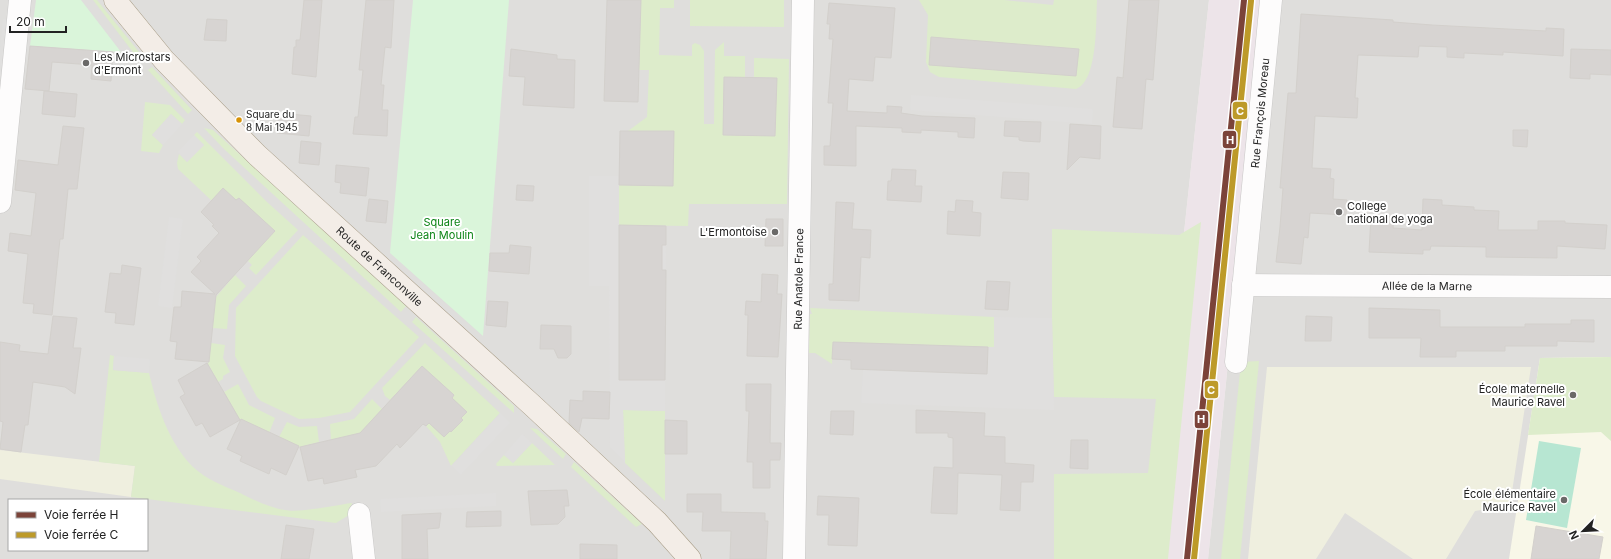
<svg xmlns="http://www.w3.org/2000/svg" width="1611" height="559" font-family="Inter,sans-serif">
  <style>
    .residential { fill: #dfdedc; fill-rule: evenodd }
    .industrial { fill: #ede4e9 }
    .education { fill: #f8f7e8 }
    .farmland { fill: #efefdf }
    .grass { fill: #ddeccb }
    .park { fill: #daf5da }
    .pitch { fill: #b7e6d2 }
    .parking { fill: #e0dfde }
    .building { fill: #d7d4d2; stroke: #d3d0cc }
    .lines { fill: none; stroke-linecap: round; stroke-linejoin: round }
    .minor-casing { stroke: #c9c8c7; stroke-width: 23 }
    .major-casing { stroke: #a79c86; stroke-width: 23 }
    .minor { stroke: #fdfcfc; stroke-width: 22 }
    .major { stroke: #f3ede7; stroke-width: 22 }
    .rail-1-casing { stroke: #fff; stroke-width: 9 }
    .rail-2-casing { stroke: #fff; stroke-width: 9 }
    .rail-1 { stroke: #7b4339; stroke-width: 6 }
    .rail-2 { stroke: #bd9a29; stroke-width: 6 }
    .poi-dot { fill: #6a6968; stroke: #fff; stroke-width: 1.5 }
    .bus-dot { fill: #d79205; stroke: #fff; stroke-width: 1.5 }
    .labels { text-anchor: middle; stroke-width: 4; stroke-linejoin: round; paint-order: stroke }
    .bus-label { font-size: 10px; fill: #222; stroke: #fff; text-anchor: start }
    .poi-label { font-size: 11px; fill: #222; stroke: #fff; text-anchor: end }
    .street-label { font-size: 11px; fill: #222; stroke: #fff }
    .park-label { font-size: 11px; fill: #0c8416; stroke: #fff }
    .line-badge { stroke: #fff; stroke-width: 1.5 }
    .badge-label { font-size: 11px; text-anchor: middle; font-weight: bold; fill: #fff }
  </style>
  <rect width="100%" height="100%" fill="#f0eeeb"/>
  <g class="residential">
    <path d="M0,0H1209L1149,559H0ZM9,500H147V550H9Z"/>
    <polygon points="1265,0 1611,0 1611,559 1208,559"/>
  </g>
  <polygon class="industrial" points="1209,0 1265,0 1208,559 1149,559"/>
  <polygon class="education" points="1611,357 1611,559 1509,559 1540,358"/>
  <g class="farmland">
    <polygon points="1267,367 1531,367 1510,505 1475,511 1446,559 1413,559 1345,513 1316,559 1248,559"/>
    <polygon points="0,450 135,466 131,497 0,479"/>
  </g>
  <g class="grass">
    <polygon points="93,0 97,0 143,57 139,60"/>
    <polygon points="641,0 674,0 674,8 660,8 659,55 692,56 692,45 695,43 700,45 704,51 704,124 714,124 715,50 724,42 724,56 745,56 745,77 724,77 723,135 775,136 777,78 754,77 754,58 789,59 787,204 689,204 688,226 619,225 619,185 673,185 674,131 628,131 647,117 649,70 639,70"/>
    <polygon points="690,0 784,0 784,27 690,26"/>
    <path d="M919,0H1004L1053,5L1054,0H1097C1096,21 1098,81 1076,89L939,77L930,72L926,62L928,15Z"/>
    <polygon points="152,67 192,110 188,114 148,70"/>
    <polygon points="145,102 170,105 185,120 182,124 171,114 152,135 163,145 159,153 141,151"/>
    <polygon points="204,128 213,130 406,306 401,312 224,149"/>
    <polygon points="197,132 267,202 298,230 256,275 249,268 252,265 248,261 274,231 239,198 236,200 212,201 178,169 177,163 179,154 187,162 204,145 194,135"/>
    <polygon points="1201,222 1168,559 1054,559 1054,474 1148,473 1156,399 1054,397 1052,318 1052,229 1179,235"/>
    <polygon points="303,235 419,337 350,412 319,418 299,419 261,401 257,397 235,356 236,308"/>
    <polygon points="235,275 246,286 229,305 227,329 212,328 216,297"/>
    <polygon points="810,308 994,317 994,347 833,342 832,364 815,353 809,353 810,314 812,314"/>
    <polygon points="416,317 514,406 514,413 412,322"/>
    <polygon points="211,343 225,345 223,358 230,372 223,376 223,379 218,382 208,364"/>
    <polygon points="425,343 500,413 451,466 440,442 426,426 429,423 444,437 463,420 461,418 467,412 452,398 454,395 422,366 390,400 385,396 382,388"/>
    <path d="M110,355L114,356L113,370L149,373C157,406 168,441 192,466C205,479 224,486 240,493C254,500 270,508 285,510C299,513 336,505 352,503L349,515L336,523L131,497L135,466L99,462Z"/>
    <polygon points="1611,357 1611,441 1601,432 1528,435 1540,358"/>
    <polygon points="1259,361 1240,559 1221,559 1241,362"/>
    <polygon points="238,384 249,405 275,418 269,433 239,419 224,392"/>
    <polygon points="372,399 382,409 360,433 331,440 330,424 354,419"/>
    <polygon points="623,410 665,411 665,501 625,463"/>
    <polygon points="287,422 299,427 317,426 319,442 300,447 279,437"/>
    <polygon points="530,428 537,429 566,454 563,459"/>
    <polygon points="532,443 555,465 497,466 496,464 504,455 513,463"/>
    <polygon points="574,462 642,524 636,527 571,467"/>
  </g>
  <g class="park">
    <polygon points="36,0 81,0 121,52 30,46"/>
    <polygon points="413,0 509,0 483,336 390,253"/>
  </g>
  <polygon class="pitch" points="1539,441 1581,448 1567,528 1526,520"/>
  <g class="parking">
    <polygon points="3,19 8,19 0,106 0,47"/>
    <polygon points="911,95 1093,109 1092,124 910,110"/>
    <polygon points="171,114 182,124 163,145 152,135"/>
    <polygon points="194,135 204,145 187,162 178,152"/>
    <polygon points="589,176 619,176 619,225 666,226 665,411 623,410 625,463 610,447 609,286 589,286"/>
    <polygon points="169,217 183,219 172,308 158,306"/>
    <polygon points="994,317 1052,318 1054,410 861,403 863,370 986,374 988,347 994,347"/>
    <polygon points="114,356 150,359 149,373 113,370"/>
    <polygon points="500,413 510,423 461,475 451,466"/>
    <polygon points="522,434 532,443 513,463 504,455"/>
    <polygon points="496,493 496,506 381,512 380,499"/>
  </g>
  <g class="building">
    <polygon points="304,0 322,0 316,77 292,74 294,47 296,47 296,40 300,40"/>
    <polygon points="366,0 394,0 391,48 385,47 381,85 384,85 382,110 388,110 387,136 353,134 355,117 358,117 363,70 359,70"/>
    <polygon points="607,0 641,0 638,102 604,101"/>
    <polygon points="1129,0 1159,0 1153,80 1146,79 1142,129 1113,127 1117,77 1123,78"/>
    <polygon points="829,3 895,8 891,58 875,57 873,81 849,79 847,111 887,113 887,106 902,107 901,113 922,116 975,118 974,138 958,137 958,132 921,130 921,133 902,132 902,128 856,126 856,166 824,165 824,146 830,146 833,103 828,103 833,39 829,39 830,24 827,24"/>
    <polygon points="1301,14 1393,20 1393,22 1432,25 1546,31 1546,28 1564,29 1563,56 1503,52 1503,55 1464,53 1464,58 1447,57 1447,47 1419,46 1418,57 1358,55 1355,98 1358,98 1357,118 1315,116 1312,168 1331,169 1330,178 1334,179 1333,199 1347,200 1346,215 1310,213 1308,238 1304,237 1301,264 1276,262 1280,227 1283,188 1280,188 1288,93 1296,93"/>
    <polygon points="207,19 227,20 226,41 204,40"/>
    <polygon points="931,37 1079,49 1076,76 929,65"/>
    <polygon points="30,46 113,52 111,81 91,79 92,65 52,62 49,91 25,89"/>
    <polygon points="511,49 557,55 557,59 575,60 574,108 523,105 525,77 509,76"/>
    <polygon points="1571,49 1611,50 1611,75 1590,74 1590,79 1570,78"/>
    <polygon points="724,77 777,78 775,136 723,135"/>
    <polygon points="44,91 77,94 75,117 42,114"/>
    <polygon points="279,113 311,116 309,136 277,133"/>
    <polygon points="1005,121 1041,122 1040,142 1023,141 1019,140 1019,137 1004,136"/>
    <polygon points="1070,124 1101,126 1100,159 1080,157 1067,170"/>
    <polygon points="63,126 84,128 77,189 68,189 63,239 60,239 52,315 33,313 34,304 23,303 28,254 8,251 10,233 31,236 36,193 15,190 18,160 58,165"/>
    <polygon points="1513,130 1528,130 1527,147 1513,146"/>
    <polygon points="620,131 674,131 673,186 619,185"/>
    <polygon points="301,141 321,143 319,165 299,163"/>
    <polygon points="336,165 369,168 366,196 340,193 341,183 335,182"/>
    <polygon points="892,169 916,170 915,186 922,186 921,202 887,200 888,181 891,181"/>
    <polygon points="1003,172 1029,173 1028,200 1001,198"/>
    <polygon points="517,185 534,186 533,201 516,200"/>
    <polygon points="223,188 236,200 239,198 275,231 216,295 209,362 175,359 177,342 170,341 174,307 181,307 182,291 215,294 191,272 201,261 197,257 219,233 212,226 214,225 201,212"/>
    <polygon points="369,199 388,201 386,223 366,221"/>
    <polygon points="1423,199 1442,200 1442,205 1474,207 1474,210 1499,211 1498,230 1538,230 1538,221 1565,221 1565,223 1607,225 1605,249 1557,246 1557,258 1486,257 1486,247 1431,246 1430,250 1423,250 1423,254 1369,252 1371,216 1394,217 1393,228 1422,230"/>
    <polygon points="956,200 973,201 972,212 981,213 980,236 947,234 948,211 955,212"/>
    <polygon points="836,202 854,203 852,229 871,230 870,258 861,257 859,301 829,300 829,284 833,284"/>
    <polygon points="766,219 783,219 783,246 765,246"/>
    <polygon points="619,225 666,226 666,245 662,245 662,270 666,270 665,380 619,380"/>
    <polygon points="510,245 531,247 529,274 489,271 490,253 509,253"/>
    <polygon points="122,265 141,268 134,325 115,323 116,313 105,312 110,273 121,274"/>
    <polygon points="762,274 778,275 777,294 782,294 778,357 747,356 748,315 745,315 746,301 761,302"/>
    <polygon points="987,281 1010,282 1008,310 985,309"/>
    <polygon points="488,301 508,302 506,327 486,325"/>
    <polygon points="1369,308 1440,310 1440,327 1525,327 1525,324 1571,324 1571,320 1594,320 1594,342 1557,341 1557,346 1505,346 1505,351 1456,351 1456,357 1420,357 1421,338 1369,338"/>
    <polygon points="53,316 77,318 73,348 81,348 75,394 65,387 33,382 28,425 25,425 21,452 0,449 3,422 0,421 0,342 20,345 19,351 48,354"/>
    <polygon points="1306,316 1332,317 1331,341 1305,341"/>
    <polygon points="541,325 571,326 571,354 567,358 558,358 554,349 540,349"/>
    <polygon points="833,342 988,347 987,374 851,369 851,360 832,359"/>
    <polygon points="207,363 240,420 210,437 202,423 196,426 180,397 185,394 178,380"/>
    <polygon points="422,366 454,395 452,398 467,412 461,418 463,420 451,432 450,431 444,437 429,423 426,426 423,424 400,448 397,444 376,466 355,470 357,477 324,484 323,478 308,481 300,447 360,433"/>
    <polygon points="746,384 771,384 770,443 781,443 780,460 770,460 770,488 753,488 753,462 747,462 749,411 746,411"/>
    <polygon points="583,391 610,392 609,419 582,418 579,432 569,423 570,400 583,401"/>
    <polygon points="916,410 985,413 984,436 1005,437 1005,463 1034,465 1033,482 1021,482 1020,511 1000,510 1002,475 958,473 957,514 931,513 934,467 953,468 953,438 948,437 948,433 916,433"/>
    <polygon points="831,411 854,411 853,435 830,434"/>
    <polygon points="241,419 299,446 286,475 271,468 269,474 240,461 242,456 227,449"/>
    <polygon points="665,420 687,421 687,454 665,454"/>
    <polygon points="1071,440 1088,440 1088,469 1070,468"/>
    <polygon points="567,490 569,506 564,506 565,517 558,524 531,525 528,491"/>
    <polygon points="687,494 721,494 721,512 765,513 765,521 768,521 766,559 730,559 731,531 702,531 703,512 687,512"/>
    <polygon points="818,496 859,498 857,546 828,545 829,515 817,515"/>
    <polygon points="501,511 501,526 466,527 467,512"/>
    <polygon points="441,513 439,528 427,529 428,559 402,559 402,515"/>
    <polygon points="286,525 314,529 309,559 281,559"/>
    <polygon points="1536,526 1603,537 1599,559 1531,559"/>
    <polygon points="580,544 617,545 617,559 580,559"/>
  </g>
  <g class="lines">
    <defs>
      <g id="minor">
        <polyline points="0,202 20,0"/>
        <path id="s1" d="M1243,285L1611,287"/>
        <path id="s2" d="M1236,362L1271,0"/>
        <polyline points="359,514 364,559"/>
        <path id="s3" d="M794,559L803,0"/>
      </g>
      <g id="major">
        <path id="s4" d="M115,0L164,60L257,155L533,406L657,522L690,559"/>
      </g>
    </defs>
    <use href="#minor" class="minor-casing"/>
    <use href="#major" class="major-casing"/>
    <use href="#minor" class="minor"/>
    <use href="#major" class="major"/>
    <defs>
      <polyline id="rail-1" points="1187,559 1244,0"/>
      <polyline id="rail-2" points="1194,559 1251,1"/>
    </defs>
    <use href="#rail-1" class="rail-1-casing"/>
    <use href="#rail-2" class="rail-2-casing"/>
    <use href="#rail-1" class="rail-1"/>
    <use href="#rail-2" class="rail-2"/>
  </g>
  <g class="poi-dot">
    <circle cx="86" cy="63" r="4"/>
    <circle cx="1339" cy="212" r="4"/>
    <circle cx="775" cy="232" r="4"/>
    <circle cx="1573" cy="395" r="4"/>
    <circle cx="1564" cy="500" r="4"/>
  </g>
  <circle class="bus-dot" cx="239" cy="120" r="3.5"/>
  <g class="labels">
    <g class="bus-label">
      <text x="246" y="118">Square du<tspan x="246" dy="13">8 Mai 1945</tspan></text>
    </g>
    <g class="poi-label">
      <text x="94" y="61" text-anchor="start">Les Microstars<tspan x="94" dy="13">d'Ermont</tspan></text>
      <text x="1347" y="210" text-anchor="start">College<tspan x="1347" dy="13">national de yoga</tspan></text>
      <text x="767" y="236">L'Ermontoise</text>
      <text x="1565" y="393">École maternelle<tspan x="1565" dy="13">Maurice Ravel</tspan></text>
      <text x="1556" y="498">École élémentaire<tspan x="1556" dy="13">Maurice Ravel</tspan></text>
    </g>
    <g class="street-label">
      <text dy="4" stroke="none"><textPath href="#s2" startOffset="250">Rue François Moreau</textPath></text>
      <text dy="4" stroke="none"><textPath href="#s4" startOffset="376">Route de Franconville</textPath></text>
      <text dy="4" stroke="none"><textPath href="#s3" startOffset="280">Rue Anatole France</textPath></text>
      <text dy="4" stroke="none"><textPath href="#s1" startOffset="184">Allée de la Marne</textPath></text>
    </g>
    <g class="park-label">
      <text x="442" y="226">Square<tspan x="442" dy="13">Jean Moulin</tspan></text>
    </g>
  </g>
  <g class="line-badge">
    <rect x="1232" y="101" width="16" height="19" rx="4" fill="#bd9a29"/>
    <rect x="1222" y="130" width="15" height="19" rx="4" fill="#7b4339"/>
    <rect x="1204" y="380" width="15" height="19" rx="4" fill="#bd9a29"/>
    <rect x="1194" y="410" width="15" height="19" rx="4" fill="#7b4339"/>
  </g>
  <g class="badge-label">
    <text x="1240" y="115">C</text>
    <text x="1230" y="144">H</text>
    <text x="1211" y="394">C</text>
    <text x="1201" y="423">H</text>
  </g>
  <rect x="8" y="499" width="140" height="52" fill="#ffffff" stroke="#a7a7a7"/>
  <rect x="16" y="512" width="20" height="6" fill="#7b4339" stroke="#a7a7a7"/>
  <text x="44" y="519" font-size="12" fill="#222222">Voie ferrée H</text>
  <rect x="16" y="532" width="20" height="6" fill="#bd9a29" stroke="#a7a7a7"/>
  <text x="44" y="539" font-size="12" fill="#222222">Voie ferrée C</text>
  <g transform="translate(1583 531) rotate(246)" stroke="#ffffff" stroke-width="3" paint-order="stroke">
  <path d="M0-3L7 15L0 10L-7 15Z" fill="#222222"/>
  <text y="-6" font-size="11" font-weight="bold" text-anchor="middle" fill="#222222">N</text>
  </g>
  <path d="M10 26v6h56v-6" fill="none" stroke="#222222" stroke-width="2"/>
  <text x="16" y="26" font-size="12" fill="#222222" stroke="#ffffff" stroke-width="3" paint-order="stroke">20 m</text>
</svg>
